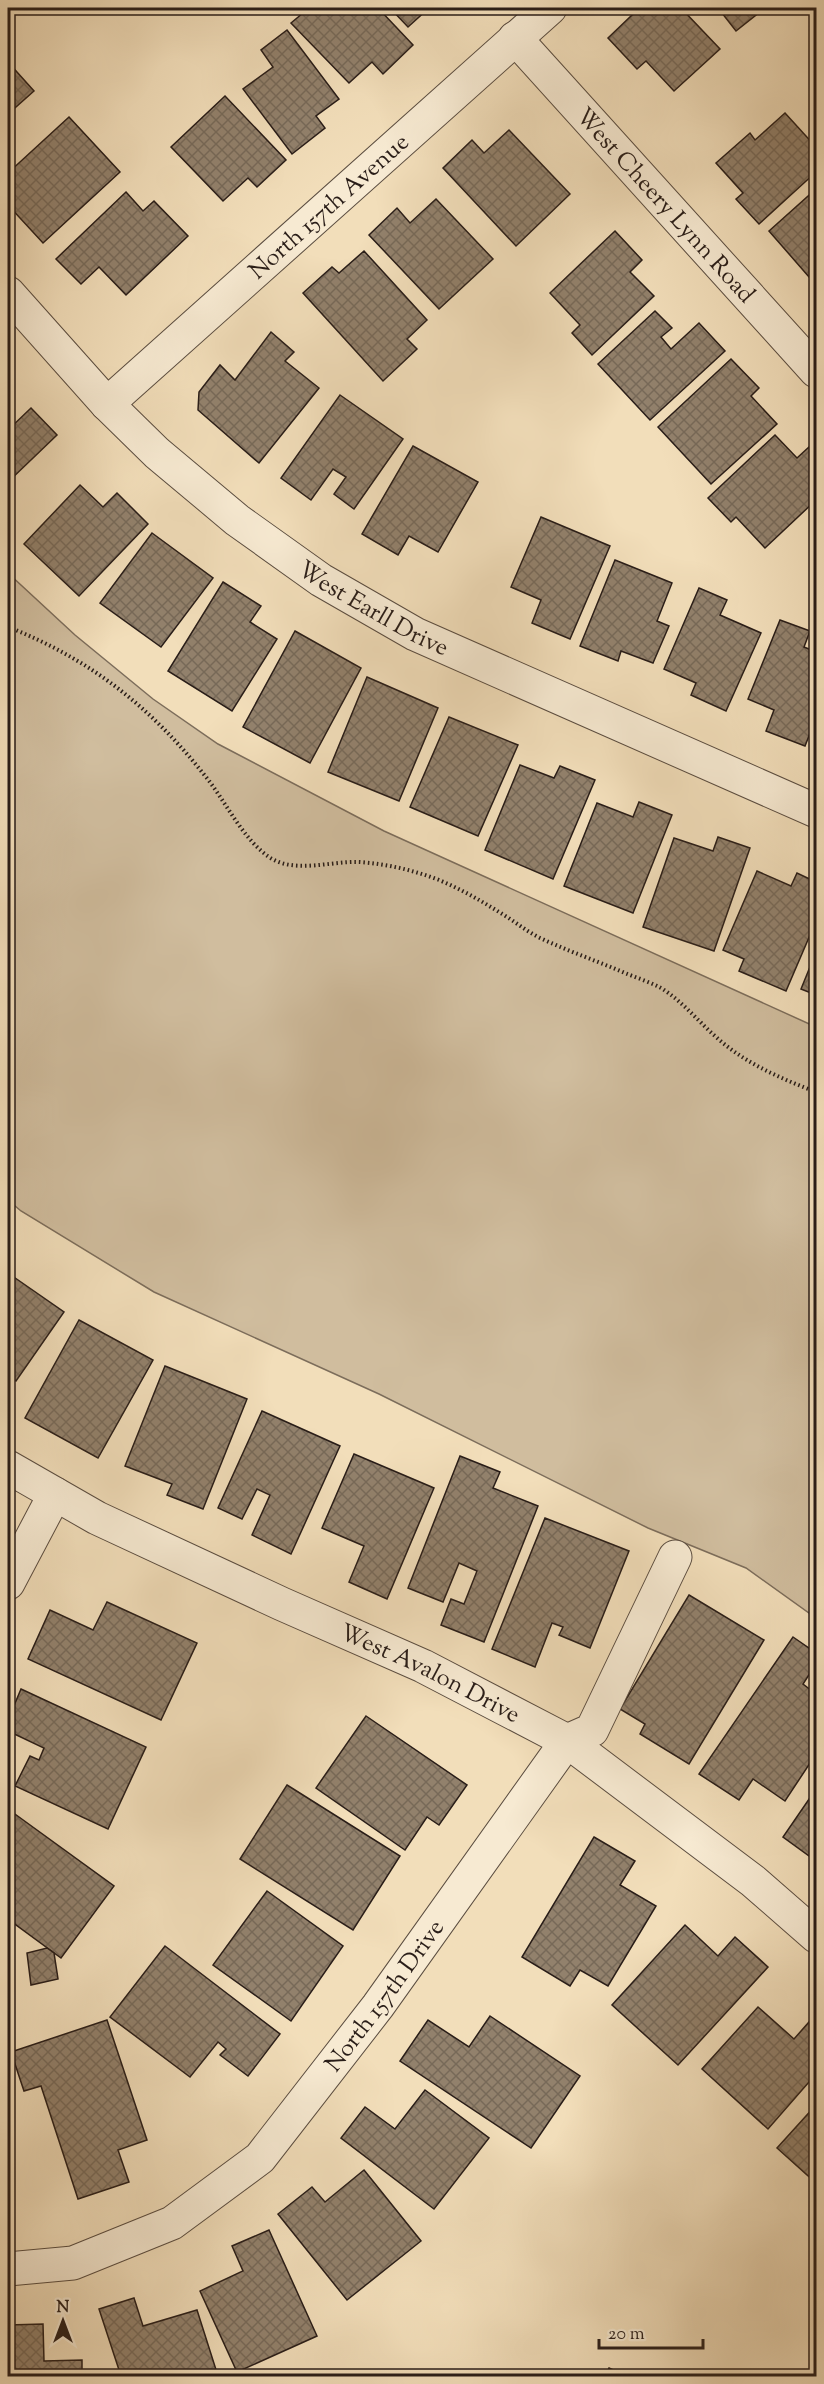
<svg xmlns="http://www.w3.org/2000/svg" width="824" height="2384" font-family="'Sorts Mill Goudy',serif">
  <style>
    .grass { fill: #d0bd9e; stroke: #7c6d5b; stroke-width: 1.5 }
    .building { fill: url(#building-cross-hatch); stroke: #291d18; stroke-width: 1.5 }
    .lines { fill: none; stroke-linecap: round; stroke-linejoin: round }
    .minor-casing { stroke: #5b4d40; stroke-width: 35 }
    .path { stroke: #291d18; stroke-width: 4; stroke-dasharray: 1.5 3; stroke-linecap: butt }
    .minor { stroke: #f7ead2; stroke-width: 33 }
    .labels { text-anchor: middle; stroke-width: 5; stroke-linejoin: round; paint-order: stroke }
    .street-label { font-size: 24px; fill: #291d18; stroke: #f7ead2 }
  </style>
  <defs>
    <pattern id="building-cross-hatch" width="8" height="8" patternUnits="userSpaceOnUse" patternTransform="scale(1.5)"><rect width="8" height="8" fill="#92816c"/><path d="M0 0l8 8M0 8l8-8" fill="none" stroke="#776958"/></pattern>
  </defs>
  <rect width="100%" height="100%" fill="#f2deba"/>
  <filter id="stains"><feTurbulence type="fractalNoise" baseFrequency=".00333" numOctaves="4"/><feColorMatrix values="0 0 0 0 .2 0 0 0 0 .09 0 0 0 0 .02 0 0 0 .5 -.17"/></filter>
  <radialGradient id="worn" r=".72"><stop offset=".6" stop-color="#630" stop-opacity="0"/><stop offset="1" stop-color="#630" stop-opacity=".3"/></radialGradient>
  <polygon class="grass" points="8,573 75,635 153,699 218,744 384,831 816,1027 816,1618 746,1568 648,1528 379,1394 154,1292 21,1211 8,1200"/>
  <g class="building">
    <polygon points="309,8 316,8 322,14 328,8 378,8 413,45 383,74 372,62 349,83 291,23"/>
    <polygon points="390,8 429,8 408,27"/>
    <polygon points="625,8 681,8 720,49 674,91 646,61 637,69 608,38 632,15"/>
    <polygon points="718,8 765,8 736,31"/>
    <polygon points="287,30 339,99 316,116 325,128 292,154 243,89 273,67 261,50"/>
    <polygon points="8,62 34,91 8,114"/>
    <polygon points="225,96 286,160 257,187 248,178 223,201 171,147"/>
    <polygon points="785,113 816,147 816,172 759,224 736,199 743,193 716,163 750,133 755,140"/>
    <polygon points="69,117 120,172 43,243 8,205 8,173"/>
    <polygon points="509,130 570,194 516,246 443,168 472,140 484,153"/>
    <polygon points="816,189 816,285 769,231"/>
    <polygon points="126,192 143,211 154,201 188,236 126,295 99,267 81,284 56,259"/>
    <polygon points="436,199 493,259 439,309 369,235 397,208 410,223"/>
    <polygon points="615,231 642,260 630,272 654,296 592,355 572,333 580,325 550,293"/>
    <polygon points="364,251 427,320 407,339 417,349 383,381 303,293 332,267 339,273"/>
    <polygon points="655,311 672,328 661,337 671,349 699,323 725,351 650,420 598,364"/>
    <polygon points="271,332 294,352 285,361 319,388 259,463 198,410 199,392 220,365 235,380"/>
    <polygon points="731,359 759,388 751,396 777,424 711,484 658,427"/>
    <polygon points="340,395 403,439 354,509 334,494 346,477 333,469 311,500 281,478"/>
    <polygon points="31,408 57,435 8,482 8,430"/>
    <polygon points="775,435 797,458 810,446 816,453 816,500 765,548 736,517 731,522 708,498"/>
    <polygon points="413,446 478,482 438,552 409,536 398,555 362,534"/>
    <polygon points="80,485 103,507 117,493 148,524 79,596 24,544"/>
    <polygon points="541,517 610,546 570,639 532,623 541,600 511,587"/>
    <polygon points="152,533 213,578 161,647 100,603"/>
    <polygon points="615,560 672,583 657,621 669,626 653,663 621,651 618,661 580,646"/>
    <polygon points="223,582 261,606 250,622 277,639 232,711 168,671"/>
    <polygon points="699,588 727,600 720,615 761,633 726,711 691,695 696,683 664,669"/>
    <polygon points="780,620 810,631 804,647 816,652 816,718 805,746 766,731 774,710 748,699"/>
    <polygon points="295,631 361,668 310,763 243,727"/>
    <polygon points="367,677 438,708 399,801 328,772"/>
    <polygon points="449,717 518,745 478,836 410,807"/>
    <polygon points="520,765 554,778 560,766 595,780 553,879 485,850"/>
    <polygon points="639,802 672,815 633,913 564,886 597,803 633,817"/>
    <polygon points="718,837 750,848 714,951 643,927 674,838 713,851"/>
    <polygon points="757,871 791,886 797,873 816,882 816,921 786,991 739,971 744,959 723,950"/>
    <polygon points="816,952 816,995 801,989"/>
    <polygon points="8,1273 64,1312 16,1381 8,1376"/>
    <polygon points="79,1320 153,1360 98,1458 25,1418"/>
    <polygon points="165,1366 247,1399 203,1509 167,1495 172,1484 125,1466"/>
    <polygon points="262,1411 340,1446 291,1554 252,1535 270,1495 257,1489 242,1519 218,1508"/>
    <polygon points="354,1454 434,1488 387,1599 349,1582 364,1546 322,1528"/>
    <polygon points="460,1456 500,1472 493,1488 538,1506 484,1642 441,1625 451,1599 464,1604 477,1571 459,1563 443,1602 408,1588"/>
    <polygon points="545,1518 629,1551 590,1648 559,1635 563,1627 552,1623 535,1667 492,1649"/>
    <polygon points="689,1595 764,1640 689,1764 640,1734 645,1724 620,1709"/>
    <polygon points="107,1602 197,1643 161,1720 28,1659 50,1610 93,1630"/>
    <polygon points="793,1637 816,1653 816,1664 803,1684 816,1694 816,1754 785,1801 753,1779 739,1800 699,1774"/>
    <polygon points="21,1689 146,1747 108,1829 15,1786 30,1756 39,1760 44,1748 8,1731 8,1720"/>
    <polygon points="366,1716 467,1785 439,1825 427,1817 405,1850 316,1788"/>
    <polygon points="287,1785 400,1856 353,1930 240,1859"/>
    <polygon points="816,1789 816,1861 783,1837"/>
    <polygon points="8,1809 114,1886 61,1958 8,1919"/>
    <polygon points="594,1837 635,1861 620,1885 656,1906 608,1986 580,1970 570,1986 522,1957"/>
    <polygon points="267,1891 343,1946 291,2021 213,1965"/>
    <polygon points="685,1925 718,1956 735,1937 768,1967 678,2065 612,2005"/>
    <polygon points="165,1946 280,2034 248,2076 220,2055 226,2049 218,2042 190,2077 110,2017"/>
    <polygon points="47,1948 54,1953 58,1979 31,1985 27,1953"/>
    <polygon points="758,2007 794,2039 816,2014 816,2074 768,2129 702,2069"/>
    <polygon points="490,2016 580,2076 531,2148 400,2061 428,2020 469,2047"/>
    <polygon points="107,2020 147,2140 118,2150 129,2182 78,2199 41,2086 24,2091 11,2052"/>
    <polygon points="425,2090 489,2138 434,2209 341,2138 365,2107 395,2129"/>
    <polygon points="816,2105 816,2183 777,2148"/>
    <polygon points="364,2170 421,2241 347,2300 278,2214 312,2187 325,2202"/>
    <polygon points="269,2230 317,2336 237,2372 200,2291 243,2271 232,2246"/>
    <polygon points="134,2298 143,2326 197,2310 218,2376 121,2376 99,2309"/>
    <polygon points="43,2324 44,2361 82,2360 82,2376 8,2376 8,2325"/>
    <polygon points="609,2368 626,2376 605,2376"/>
  </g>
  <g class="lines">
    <defs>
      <g id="minor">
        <path id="s1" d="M515,38L816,371"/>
        <path id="s2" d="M8,293L107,404L157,453L237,520L321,580L415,634L816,811"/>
        <path id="s3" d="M107,404L550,8"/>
        <path id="s4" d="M8,1467L97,1518L282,1604L423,1666L567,1741L753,1881L816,1936"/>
        <polyline points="8,1583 55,1494"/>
        <path id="s5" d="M8,2269L73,2263L172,2223L260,2158L378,2006L567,1741L592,1730L675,1557"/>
      </g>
    </defs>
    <use href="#minor" class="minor-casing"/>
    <path class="path" d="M8,627C90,659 151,707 206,777C226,802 242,838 269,857C294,874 330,861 359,862C387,864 413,870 439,880C463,890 485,903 507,917C518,924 528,932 540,938C568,951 597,961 625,973C637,978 650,982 661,988C682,1001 697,1020 715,1036C744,1063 780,1078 816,1092"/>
    <use href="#minor" class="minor"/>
  </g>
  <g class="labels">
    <g class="street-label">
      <text dy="8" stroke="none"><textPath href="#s1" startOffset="225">West Cheery Lynn Road</textPath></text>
      <text dy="8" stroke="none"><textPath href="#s3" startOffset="297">North 157th Avenue</textPath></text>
      <text dy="8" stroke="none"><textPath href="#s2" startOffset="486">West Earll Drive</textPath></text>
      <text dy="8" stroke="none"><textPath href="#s4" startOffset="470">West Avalon Drive</textPath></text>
      <text dy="8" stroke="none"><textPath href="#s5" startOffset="486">North 157th Drive</textPath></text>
    </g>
  </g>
  <rect width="824" height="2384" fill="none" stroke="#f2deba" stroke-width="30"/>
  <rect x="9" y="9" width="806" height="2366" fill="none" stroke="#291d18" stroke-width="3"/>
  <rect x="15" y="15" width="794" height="2354" fill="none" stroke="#291d18" stroke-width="1.5"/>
  <g transform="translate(63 2321)" stroke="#f7ead2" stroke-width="4.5" paint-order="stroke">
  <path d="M0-4.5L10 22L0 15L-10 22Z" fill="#291d18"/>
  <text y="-9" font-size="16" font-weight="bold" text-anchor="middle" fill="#291d18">N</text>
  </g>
  <path d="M599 2339v9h104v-9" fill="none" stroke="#291d18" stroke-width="3"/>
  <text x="608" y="2339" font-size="18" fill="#291d18" stroke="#f7ead2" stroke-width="4.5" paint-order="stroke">20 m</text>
  <rect width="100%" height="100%" filter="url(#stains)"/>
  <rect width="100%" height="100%" fill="url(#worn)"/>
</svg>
